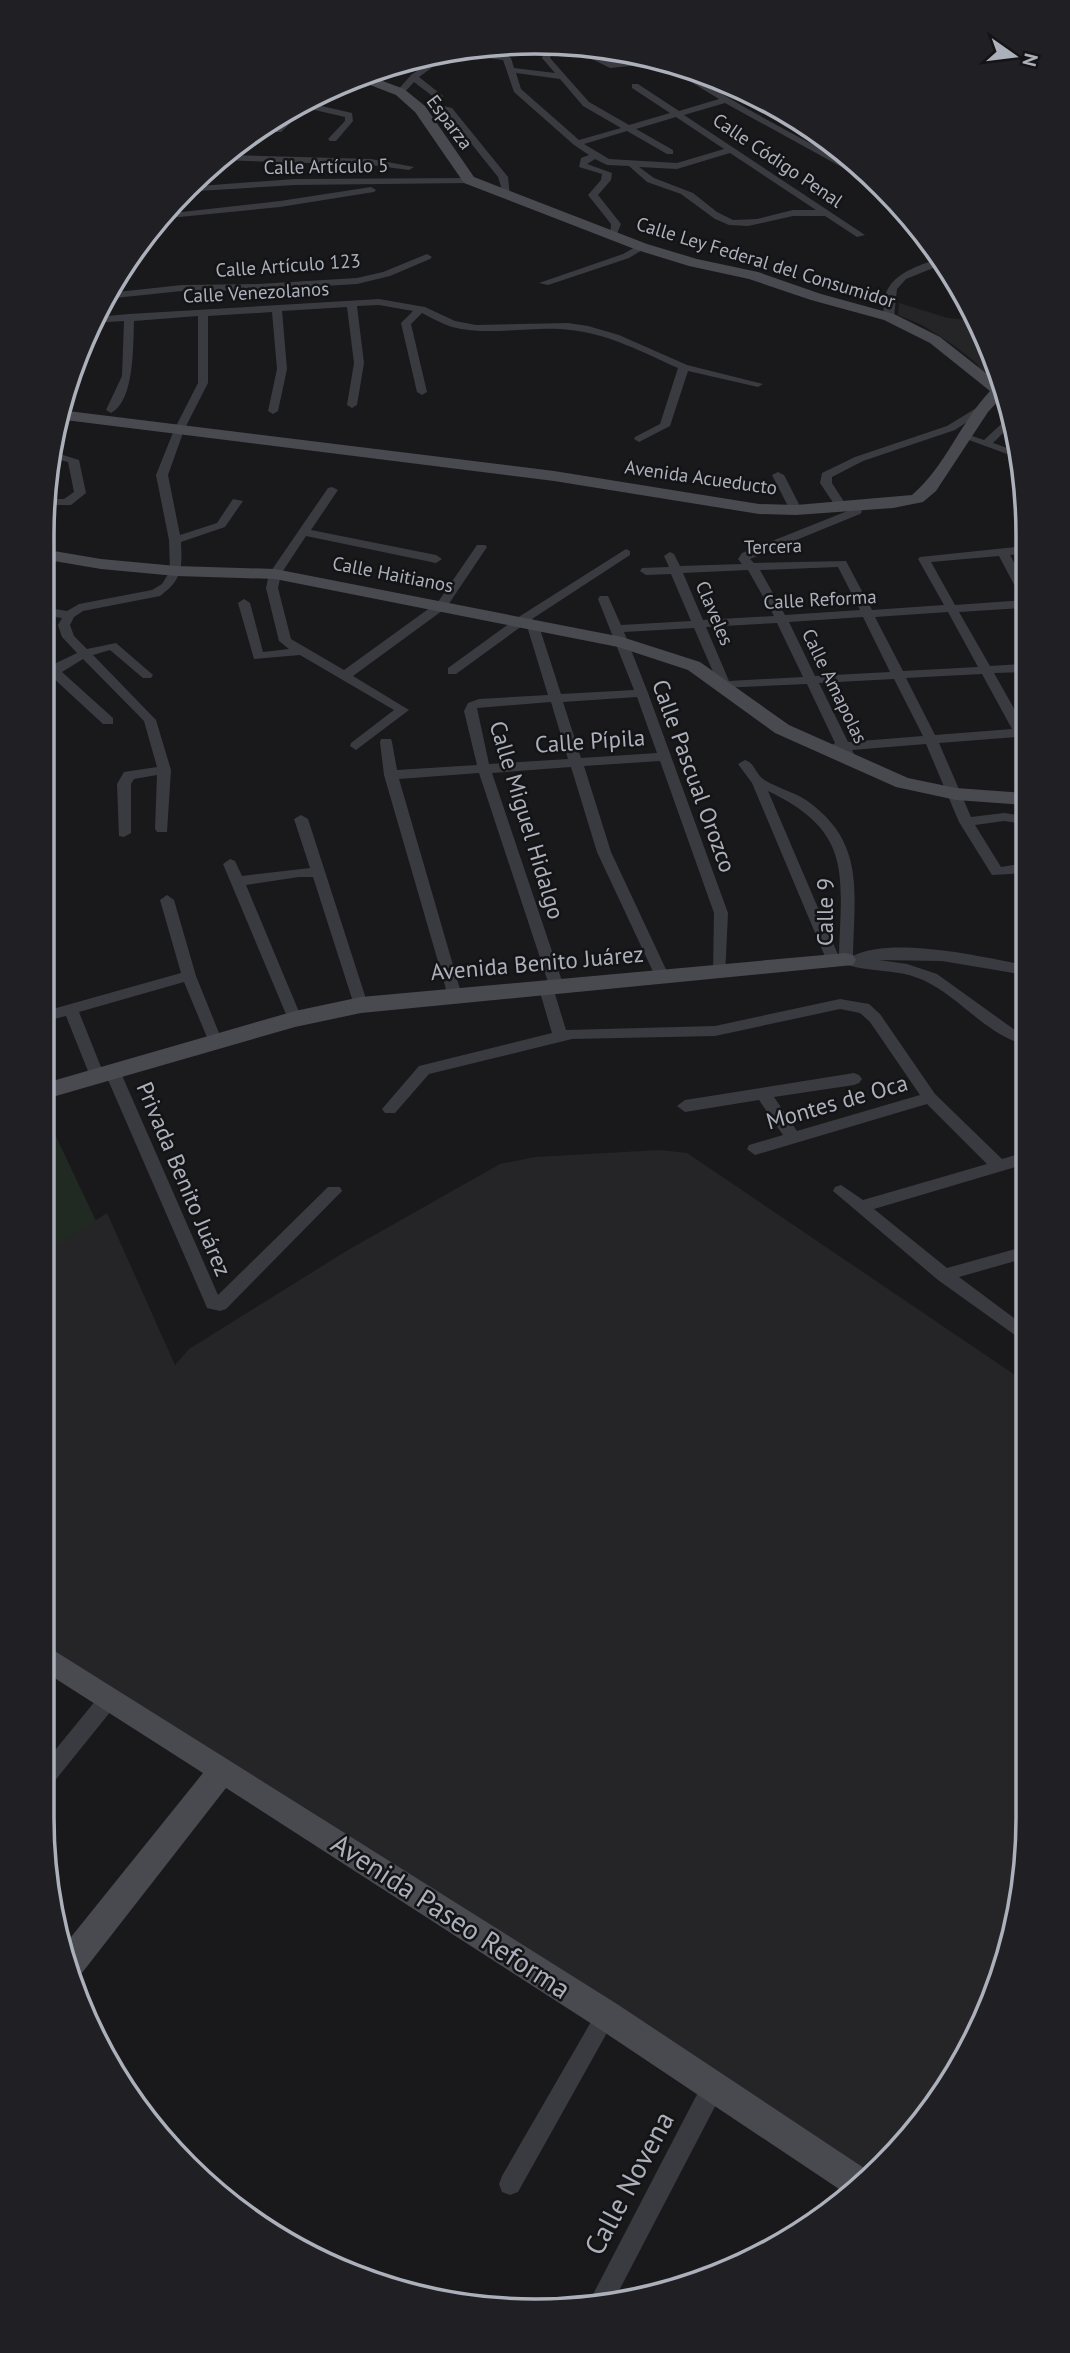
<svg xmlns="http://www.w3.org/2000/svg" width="1070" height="2353" font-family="'PT Sans',sans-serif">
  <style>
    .built { fill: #252528 }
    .green { fill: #212a22 }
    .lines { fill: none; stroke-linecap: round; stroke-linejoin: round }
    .street { fill: #3a3b40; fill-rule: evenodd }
    .secondary { fill: #484a50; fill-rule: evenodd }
    .labels { text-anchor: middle; stroke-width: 5; stroke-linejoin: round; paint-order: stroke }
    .far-street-label { font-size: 19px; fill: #acb0bb; stroke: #141417 }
    .street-label { font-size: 23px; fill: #acb0bb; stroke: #141417 }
    .near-street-label { font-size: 28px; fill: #acb0bb; stroke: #141417 }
    .rim { fill: none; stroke: #acb0bb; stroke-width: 3.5 }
  </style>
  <rect width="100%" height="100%" fill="#19191b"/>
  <g class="built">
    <polygon points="899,303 948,318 976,321 990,346 997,370 986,376 976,363 955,346 922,325 898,315"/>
    <polygon points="660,1150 687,1153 1027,1383 1028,1818 1018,1915 991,2006 905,2143 865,2177 42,1647 42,1255 107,1213 175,1365 189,1349 348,1250 500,1164 535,1157"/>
  </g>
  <polygon class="green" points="42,1107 96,1221 42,1255"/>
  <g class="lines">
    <g class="street">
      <path d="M547,43L555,44L550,58L589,102L629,125L670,113L632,88V84H638L679,111L719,99L660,63L610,68L590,58L580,46L589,47C617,79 640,50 674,64C693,72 711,88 729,98C773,124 818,147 862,171L872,181H867L725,103L684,115L865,235L857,237L825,216H793L748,226L729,225L715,219L681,194L647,182L629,166L607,165L595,159L587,164L612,173L611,180L598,195L621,224L616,236H610L611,224L588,195L601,180L602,174L579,167L581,158L589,155L574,145L514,92L503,60L441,52L452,50L507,55L511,58L514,68L555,73L542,58ZM516,73L560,79L583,106L621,128L579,140L521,89ZM676,117L724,149L677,163L609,159L584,144L627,131L667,154H673V150L636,129ZM730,153L816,210H793L757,219L733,220L717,212L693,193L654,178L639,167L677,169Z"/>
      <polygon points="427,64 434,66 419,77 443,96 439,105 452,108 508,177 510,196 504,196 498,177 446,112 430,109 429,107 435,98 414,82 403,94 396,92 411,75"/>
      <polygon points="304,102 352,113 353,121 336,141 330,141 328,139 345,121 345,117 306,108 281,132 275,132 275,128"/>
      <polygon points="224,155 371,159 414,167 409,170 371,165 218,160"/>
      <polygon points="472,178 472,182 469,183 295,185 181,192 186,187 295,179"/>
      <polygon points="371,187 376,190 374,192 280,207 159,219 164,214 280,201"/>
      <polygon points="639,245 647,247 629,258 548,285 539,283 623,254"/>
      <polygon points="427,254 432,257 430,259 390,276 357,284 258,290 182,291 105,299 108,293 182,285 258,284 357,278 383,272"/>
      <path d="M940,258L943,264L906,279L897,289L894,317L885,319C877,279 908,269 940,258Z"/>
      <path d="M379,299L425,307L455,321L476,325L568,323L588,326L619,335L687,365L763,384L758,387L688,371L670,426L639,442L634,439L635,437L660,424L678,368C644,353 609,334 571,330C532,325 491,337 452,327C442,324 432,318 422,313L411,324L427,392L422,395L417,392L401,323L413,311L379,305L357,306L364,363L357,405L352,408L347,405L354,363L347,307L282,311L287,369L278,411L273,414L268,411L277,369L272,312L208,316V383L184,430L168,475L180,535L217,523L233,499L243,501L225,527L181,542C182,568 183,579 160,596L83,611L74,617L70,625L74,636L87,649L116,643L153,675L151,678H143L110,650L93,655L156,720L171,770L167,832H157L155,829L157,775L134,779L131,784V833L124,837L119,836L117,784L124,772L157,767L144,721L83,659L62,672L113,718V724H103L51,676L49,673L54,664L77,653L62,637L58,625L62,618L42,615V607L67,611L79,604L152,590L162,584L170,571L169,540L156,475L174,430L198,383V316L134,321C133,344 135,401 111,413L106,410L122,376L124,321L92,323L95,317L129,314Z"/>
      <polygon points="997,370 999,377 988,383 980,383 980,379"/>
      <polygon points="978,407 987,409 955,430 863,461 832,477 832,483 846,505 844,507 836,507 820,483 822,473 855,457 947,426"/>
      <polygon points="1009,417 1011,425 993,443 1019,452 1021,459 958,436 963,433 984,440"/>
      <polygon points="50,451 79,460 86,493 71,505 45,505 46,499 64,499 74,492 68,462 50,457"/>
      <polygon points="778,472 784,475 802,510 800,512 790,510 772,475"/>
      <polygon points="332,487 338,490 311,530 436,555 442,559 436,563 306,536 281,574 278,588 291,639 344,670 438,602 477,545 485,545 487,547 446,608 353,676 409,710 356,750 350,746 351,743 394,710 300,655 254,659 238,603 244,599 250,603 263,652 289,649 279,641 266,588 269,574 328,488"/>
      <path d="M853,502L857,503L862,512L860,514L750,559L754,563L846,561L872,610L944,605L918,559L920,557L1024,546V554L1010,555L1024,581V596L1018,592L999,556L931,562L955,605L1024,600V608L959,612L990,666L1024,664V672L994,673L1025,728V744L1020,743L1017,737L939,743L971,817L1004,813L1025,816V824L1004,821L975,825L1001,867L1025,863V873L992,875L959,822L926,744L852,750L858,762L856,765H846L839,751L830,750L829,747L835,743L807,684L720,688L694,628L624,632L648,693L728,913L725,976H715L713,972L714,913L660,761L584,766L611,852L670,978L663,983L656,978L597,852L571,767L492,773L564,987L562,991H554L566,1030L715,1026L840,999L869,1004L880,1014L935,1094L1002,1159L1026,1152V1164L874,1209L947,1268L1026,1246V1258L959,1277L1026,1327V1343L938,1280L833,1191L835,1187L841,1185L863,1200L987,1164L927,1104L755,1155L747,1149L749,1145L783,1135L759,1100L685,1112L677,1106L685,1100L854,1073L859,1075L862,1079L859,1083L854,1085L774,1097L797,1131L920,1095L870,1022L860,1013L840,1009L715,1036L572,1039L429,1074L395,1113H385L382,1109L419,1066L552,1033L539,989L541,985H549L479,773L399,779L462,996L455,1001L448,996L384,775L380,742L381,739H391L392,742L397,770L477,765L464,711L468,703L479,699L548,695L526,623L456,674H448V668L517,618L626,549L630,551V555L532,619L538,623L561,694L634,690L598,599L600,596H608L621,625L691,621L671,574L646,575L640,571L642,568L669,567L664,556L670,552L674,554L680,566L742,564L738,559L742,553L850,510L847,505ZM838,567L860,610L785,615L760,570ZM748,570L774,616L703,620L683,573ZM948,612L978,667L903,671L875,617ZM863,617L890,672L815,676L789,622ZM777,623L803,677L729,681L706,627ZM982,674L1012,729L935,735L906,678ZM894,679L923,736L848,742L819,683ZM637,697L657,753L581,758L563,702ZM551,702L568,759L489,764L477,708Z"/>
      <path d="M745,760C755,763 755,773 763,779C772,786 794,792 806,800C866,842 854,892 853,956C893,936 982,957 1025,965V975L942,961L879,960L907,964L937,974L1019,1033L1026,1035V1045C986,1035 961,998 925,981C899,968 867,973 841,963L834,967L829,966L752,783L738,764ZM768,791C854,832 841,875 839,957Z"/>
      <polygon points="301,815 308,819 368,1005 361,1010 354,1005 313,877 299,877 246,885 302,1019 295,1024 288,1019 223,864 230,859 235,861 242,876 310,868 294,819"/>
      <polygon points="167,895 174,900 196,976 223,1043 221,1047 211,1047 184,982 79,1012 105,1077 102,1081 92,1081 66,1016 42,1022 42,1012 181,973 160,900"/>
      <polygon points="113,1067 121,1073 218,1295 328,1187 340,1187 342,1191 226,1309 220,1311 207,1308 205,1303 105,1073"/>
      <polygon points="108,1691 115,1694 118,1700 115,1706 49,1788 42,1790 42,1766 101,1694"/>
      <polygon points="606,2004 613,2008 617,2015 613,2022 518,2192 510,2195 502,2192 499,2184 502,2176 599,2008"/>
      <polygon points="713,2076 721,2079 724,2087 721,2095 612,2304 587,2306 705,2079"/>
    </g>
    <g class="secondary">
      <path d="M364,74L404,89L425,106L474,177L647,244L697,259L758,272L821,294L894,314L940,337L1001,385L1004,398H1001L988,412L936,491L923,502L893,508L796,515L759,514L554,481L57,419L60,410L554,471L759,504L796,505L912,495C945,467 960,423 990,391L930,343L884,320L811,300L749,279L689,266L637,250L464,183L415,112L396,95L352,78Z"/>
      <polygon points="42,549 101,559 176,566 275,569 622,637 700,662 789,725 908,778 956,788 1025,793 1025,805 956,800 896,787 775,733 688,670 618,647 275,579 176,576 101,569 42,559"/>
      <polygon points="846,953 853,955 856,960 853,965 361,1013 295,1027 42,1100 42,1084 295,1011 361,997"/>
      <polygon points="42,1643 617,2004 870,2172 845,2193 595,2026 226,1788 78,1978 70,1981 63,1947 203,1773 42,1670"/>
    </g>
  </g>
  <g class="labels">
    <g class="far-street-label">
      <text transform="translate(450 122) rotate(53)" y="7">Esparza</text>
      <text transform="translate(778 160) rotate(34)" y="7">Calle Código Penal</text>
      <text transform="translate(326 166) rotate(-1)" y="7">Calle Artículo 5</text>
      <text transform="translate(766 262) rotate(17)" y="7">Calle Ley Federal del Consumidor</text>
      <text transform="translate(288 265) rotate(-4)" y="7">Calle Artículo 123</text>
      <text transform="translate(256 292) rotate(-3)" y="7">Calle Venezolanos</text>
      <text transform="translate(701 477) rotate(8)" y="7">Avenida Acueducto</text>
      <text transform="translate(773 546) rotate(-2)" y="7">Tercera</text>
      <text transform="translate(393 574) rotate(11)" y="7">Calle Haitianos</text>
      <text transform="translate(820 599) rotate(-3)" y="7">Calle Reforma</text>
      <text transform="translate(715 613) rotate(67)" y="7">Claveles</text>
      <text transform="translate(835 686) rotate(64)" y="7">Calle Amapolas</text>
    </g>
    <g class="street-label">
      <text transform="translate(590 741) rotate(-4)" y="8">Calle Pípila</text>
      <text transform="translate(694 776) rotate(70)" y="8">Calle Pascual Orozco</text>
      <text transform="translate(527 820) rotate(73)" y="8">Calle Miguel Hidalgo</text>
      <text transform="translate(825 912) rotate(-90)" y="8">Calle 9</text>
      <text transform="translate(537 963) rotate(-5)" y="8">Avenida Benito Juárez</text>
      <text transform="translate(837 1102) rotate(-16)" y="8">Montes de Oca</text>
      <text transform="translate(184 1179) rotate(67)" y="8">Privada Benito Juárez</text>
    </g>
    <g class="near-street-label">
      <text transform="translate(451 1916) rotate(33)" y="10">Avenida Paseo Reforma</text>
      <text transform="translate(629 2183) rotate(-62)" y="10">Calle Novena</text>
    </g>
  </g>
  <path d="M0 0H1070V2353H0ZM535 54H535A481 481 0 0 1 1016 535V1818A481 481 0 0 1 535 2299H535A481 481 0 0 1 54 1818V535A481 481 0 0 1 535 54Z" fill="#202024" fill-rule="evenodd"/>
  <path class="rim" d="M535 54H535A481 481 0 0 1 1016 535V1818A481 481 0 0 1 535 2299H535A481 481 0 0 1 54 1818V535A481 481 0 0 1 535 54Z"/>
  <g transform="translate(1014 56) rotate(104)" stroke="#141417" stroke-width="5" paint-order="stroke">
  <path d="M0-5L12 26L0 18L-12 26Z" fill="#acb0bb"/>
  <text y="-10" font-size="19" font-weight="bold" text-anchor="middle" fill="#acb0bb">N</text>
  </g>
</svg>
